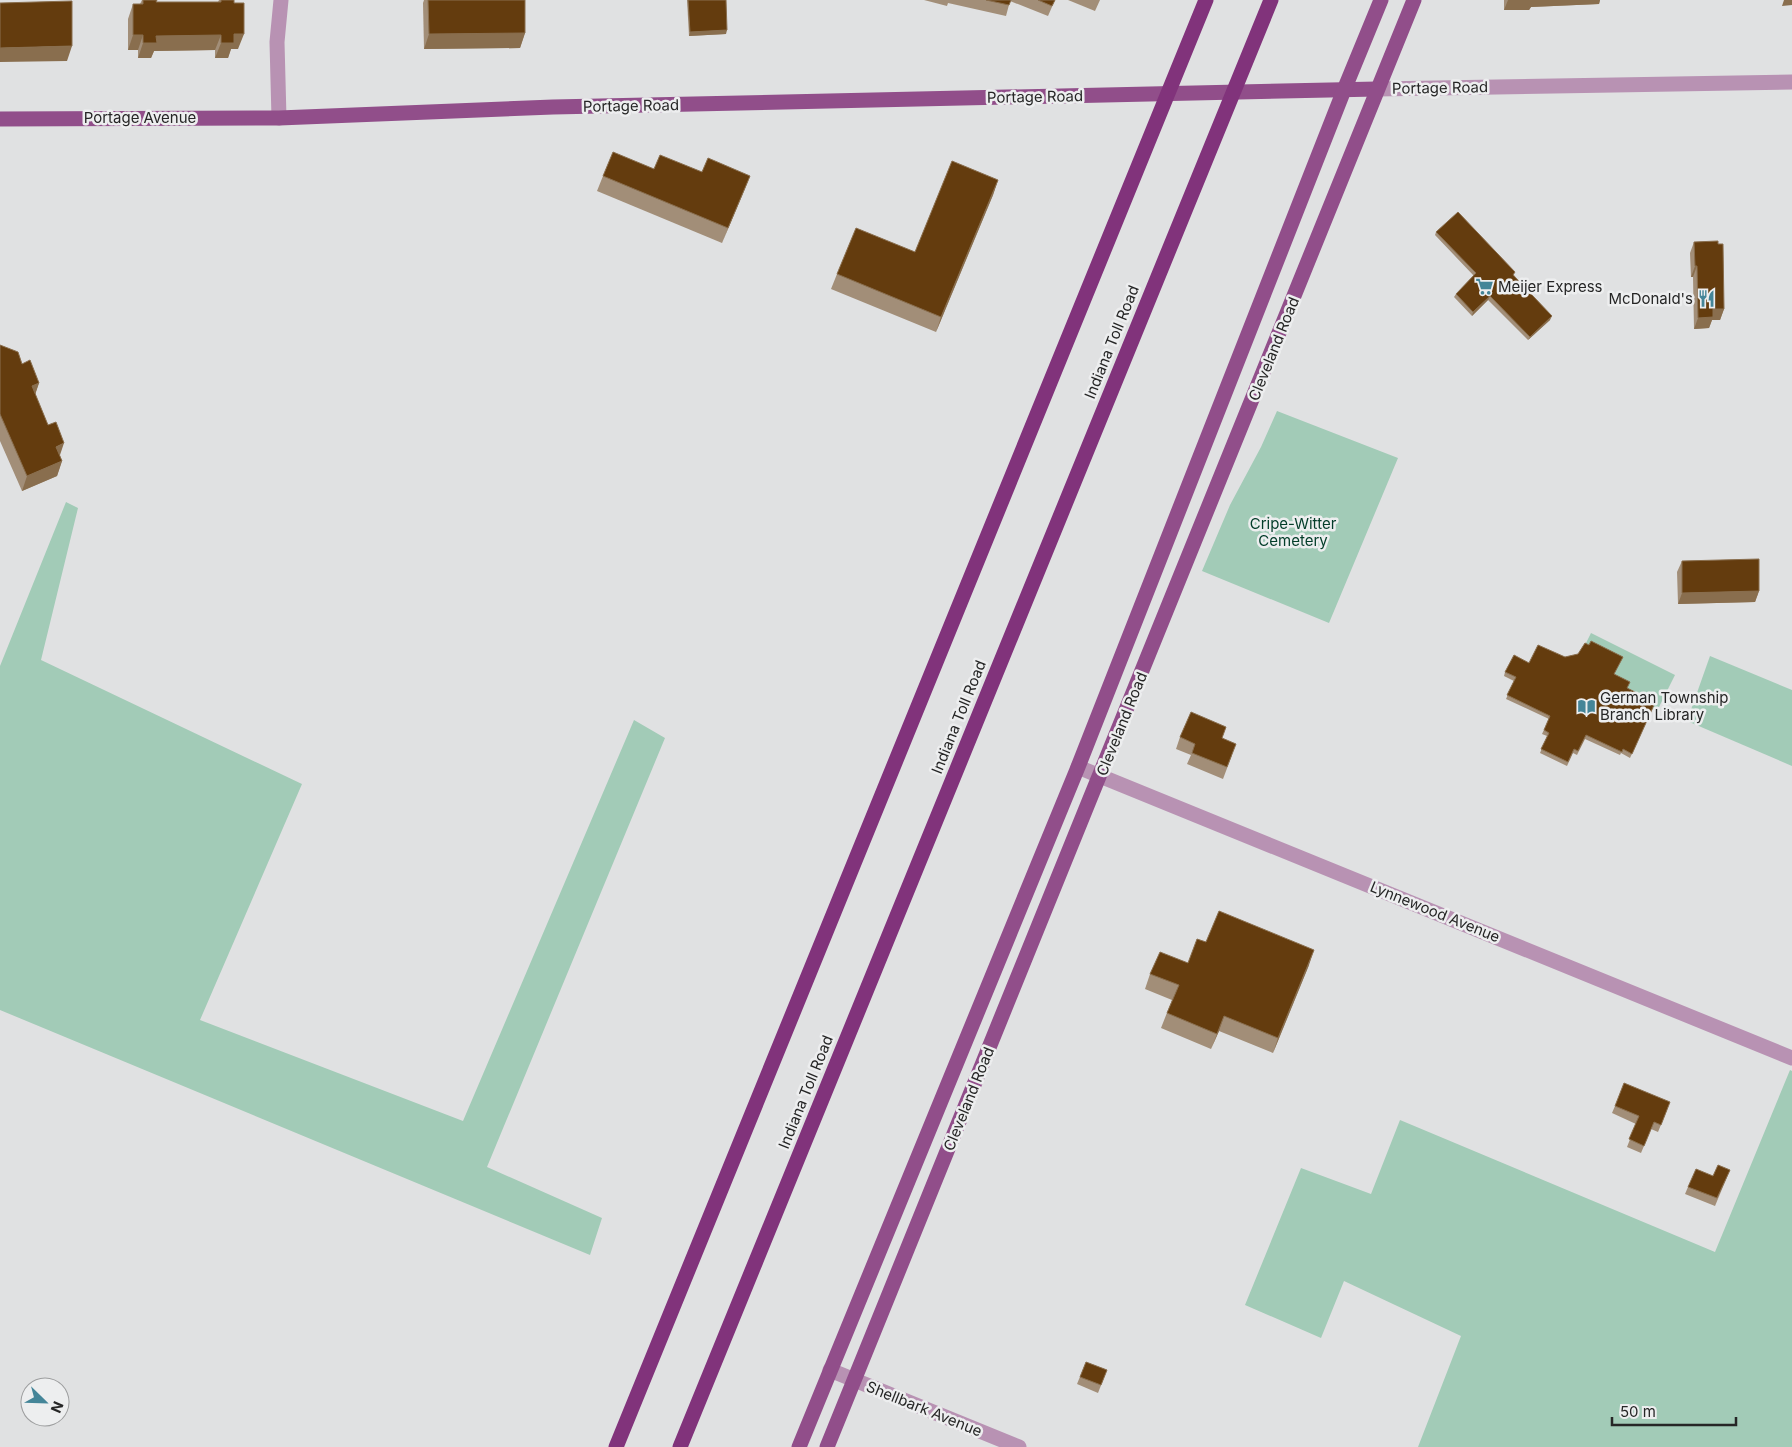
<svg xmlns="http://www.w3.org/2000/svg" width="1792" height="1447" font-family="Inter,sans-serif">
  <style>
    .green { fill: #a2cbb7 }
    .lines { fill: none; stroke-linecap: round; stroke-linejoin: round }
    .minor { stroke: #b892b3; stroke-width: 15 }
    .major { stroke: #914e8a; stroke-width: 15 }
    .highway { stroke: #81337b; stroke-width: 15 }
    .wall { fill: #a28e78 }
    .shaded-wall { fill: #896e4e }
    .building { fill: #643c0e; stroke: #896e4e }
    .labels { text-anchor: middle; stroke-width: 5; stroke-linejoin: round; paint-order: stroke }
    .street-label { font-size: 15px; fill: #262626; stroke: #edeeef }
    .poi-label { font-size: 15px; fill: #262626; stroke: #edeeef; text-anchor: start }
    .park-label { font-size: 15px; fill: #033d29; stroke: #edeeef }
  </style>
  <rect width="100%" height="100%" fill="#e0e1e2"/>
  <g class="green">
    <polygon points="1277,411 1398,458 1329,623 1202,571 1230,505 1261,447"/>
    <polygon points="66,502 78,508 41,660 302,784 200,1020 463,1121 634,720 665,738 487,1167 602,1218 590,1255 0,1010 0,666"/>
    <polygon points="1591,633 1675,675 1657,711 1644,705 1612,678 1621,661 1584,647"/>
    <polygon points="1710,656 1792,690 1792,766 1687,721"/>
    <polygon points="1790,1070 1792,1071 1792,1447 1418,1447 1461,1336 1344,1281 1321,1338 1245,1305 1301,1168 1371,1194 1400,1120 1715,1252"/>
  </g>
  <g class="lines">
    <g class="minor">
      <polyline points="1377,89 1792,82"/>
      <polyline points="279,118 277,42 281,0"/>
      <polyline points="1078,767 1792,1058"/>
      <polyline points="830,1370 1019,1447"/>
    </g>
    <g class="major">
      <polyline points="0,119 279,118 553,107 1377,89"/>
      <polyline points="799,1447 1078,767 1344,90 1381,0"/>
      <polyline points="827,1447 1414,0"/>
    </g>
    <g class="highway">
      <polyline points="616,1447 1206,0"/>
      <polyline points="680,1447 1271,0"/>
    </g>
  </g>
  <g class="wall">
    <polygon points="142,0 157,0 156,2 218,2 219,0 234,0 238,49 231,49 228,58 215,58 215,50 154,51 151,58 138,58 138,50 128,50 128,19 133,4 140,4"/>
    <polygon points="424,0 525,0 525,33 520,48 424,49 423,3"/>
    <polygon points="687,0 726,0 726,34 689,36"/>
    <polygon points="924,0 1055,0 1048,16 1010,1 1006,16 948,3 947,6"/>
    <polygon points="1068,0 1100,0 1095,11"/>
    <polygon points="1504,0 1600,0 1599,4 1531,7 1529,10 1504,10"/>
    <polygon points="654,169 750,176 722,243 597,191 603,176"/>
    <polygon points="998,180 993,195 936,332 831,289 837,274 915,252"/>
    <polygon points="1436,232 1514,275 1550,320 1528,340 1488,300 1472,316 1454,297 1456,294 1474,276 1435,235"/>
    <polygon points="1694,242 1724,309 1720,320 1712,320 1709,328 1694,329 1693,277 1691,277 1690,253"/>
    <polygon points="0,345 22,364 39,383 35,394 62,461 57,476 22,491 0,441"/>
    <polygon points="1682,561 1759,591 1755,602 1678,604 1677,572"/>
    <polygon points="1589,645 1623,657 1614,674 1627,688 1647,698 1646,701 1654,705 1630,758 1621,753 1620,755 1585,739 1577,755 1573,753 1567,766 1540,753 1547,736 1542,734 1549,719 1506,699 1514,681 1504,676 1505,672 1529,663 1565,657 1578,654"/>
    <polygon points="1226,727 1222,738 1232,755 1223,779 1187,764 1191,755 1176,749 1180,737"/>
    <polygon points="1206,942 1309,965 1273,1053 1219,1031 1211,1049 1161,1028 1172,1000 1145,989 1150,974 1188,963"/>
    <polygon points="1615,1106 1667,1110 1658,1132 1651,1129 1641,1153 1627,1147 1636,1124 1612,1113"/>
    <polygon points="1730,1170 1715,1206 1685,1194 1688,1187"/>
    <polygon points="1086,1362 1107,1370 1098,1393 1077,1384"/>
  </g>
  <g class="shaded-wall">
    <polygon points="1508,0 1600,0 1599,4 1531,7 1529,10 1504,10"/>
    <polygon points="1784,0 1792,0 1792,5 1782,6"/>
    <polygon points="727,30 726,34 689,36 690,32"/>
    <polygon points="525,33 520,48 424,49 429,34"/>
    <polygon points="234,34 244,34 238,49 231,49 228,58 215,58 221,43"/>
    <polygon points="133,35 143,35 138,50 128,50"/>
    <polygon points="221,35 215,50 154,51 151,58 138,58 143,43 156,36"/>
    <polygon points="72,46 67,61 0,62 0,48"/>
    <polygon points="750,176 744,191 722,243 728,228"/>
    <polygon points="998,180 993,195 936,332 941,317"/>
    <polygon points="1695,266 1697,266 1693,277 1691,277"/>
    <polygon points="1490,296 1488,300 1472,316 1473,312"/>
    <polygon points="1713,309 1724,309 1720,320 1712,320 1709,328 1694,329 1698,318"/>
    <polygon points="1552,316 1550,320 1528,340 1530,337"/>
    <polygon points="39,383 34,398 32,386"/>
    <polygon points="64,443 59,458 56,447"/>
    <polygon points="62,461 57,476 22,491 27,476"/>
    <polygon points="1759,591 1755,602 1678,604 1682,593"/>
    <polygon points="1314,950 1309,965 1273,1053 1278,1038"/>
    <polygon points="1224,1016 1219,1031 1211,1049 1217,1034"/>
  </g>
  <g class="building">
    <polygon points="143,0 157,0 156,2 221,2 221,0 234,0 234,3 244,3 244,34 234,34 234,43 221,43 221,35 156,36 157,43 143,43 143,35 133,35 133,4 143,4"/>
    <polygon points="428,0 525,0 525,33 429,34"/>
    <polygon points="688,0 726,0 727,30 690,32"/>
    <polygon points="986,0 1011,0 1009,5"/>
    <polygon points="1038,0 1055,0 1052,6"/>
    <polygon points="72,1 72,46 0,48 0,3"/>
    <polygon points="613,152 654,169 660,155 702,172 708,158 750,176 728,228 603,176"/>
    <polygon points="952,161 998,180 941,317 837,274 856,228 915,252"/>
    <polygon points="1458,212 1515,272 1513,275 1552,316 1530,337 1490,296 1473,312 1456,294 1476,273 1436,232"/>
    <polygon points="1718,241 1718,244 1723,244 1724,309 1713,309 1713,317 1698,318 1697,266 1695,266 1694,242"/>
    <polygon points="0,345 18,352 22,364 30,360 39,383 32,386 48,425 56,422 64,443 56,447 62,461 27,476 0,414"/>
    <polygon points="1759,559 1759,591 1682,593 1682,561"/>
    <polygon points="1591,641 1623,657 1614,674 1630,682 1627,688 1647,698 1646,701 1654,705 1632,754 1623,749 1622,752 1586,735 1578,751 1574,749 1568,762 1541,749 1549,733 1544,730 1550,716 1507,695 1516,677 1505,672 1514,655 1529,663 1538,645 1565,657 1578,654 1585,643 1589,645"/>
    <polygon points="1191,712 1226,727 1222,738 1236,744 1227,767 1192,753 1195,744 1180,737"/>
    <polygon points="1219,911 1314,950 1278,1038 1224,1016 1217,1034 1167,1013 1179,985 1150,974 1160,952 1188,963 1197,939 1206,942"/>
    <polygon points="1624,1083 1670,1102 1661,1125 1654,1122 1644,1146 1629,1139 1639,1116 1615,1106"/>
    <polygon points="1718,1165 1730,1170 1717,1198 1688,1187 1696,1169 1713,1176"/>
    <polygon points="1086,1362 1107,1370 1101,1385 1080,1377"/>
  </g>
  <defs>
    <symbol id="supermarket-bare" viewBox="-9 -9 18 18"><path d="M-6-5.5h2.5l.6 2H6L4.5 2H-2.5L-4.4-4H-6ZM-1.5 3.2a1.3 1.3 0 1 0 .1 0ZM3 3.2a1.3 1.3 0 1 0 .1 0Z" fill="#448598" stroke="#edeeef" stroke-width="2.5" paint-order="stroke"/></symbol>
    <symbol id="restaurant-bare" viewBox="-9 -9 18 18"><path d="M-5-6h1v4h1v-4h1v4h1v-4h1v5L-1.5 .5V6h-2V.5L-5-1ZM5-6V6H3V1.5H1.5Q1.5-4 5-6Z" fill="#448598" stroke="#edeeef" stroke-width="2.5" paint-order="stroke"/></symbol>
    <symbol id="library-bare" viewBox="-9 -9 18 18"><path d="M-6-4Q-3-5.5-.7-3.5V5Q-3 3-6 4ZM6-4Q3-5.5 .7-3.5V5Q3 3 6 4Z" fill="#448598" stroke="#edeeef" stroke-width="2.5" paint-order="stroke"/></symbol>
  </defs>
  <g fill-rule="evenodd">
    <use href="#supermarket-bare" x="1472" y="274" width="25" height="25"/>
    <use href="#restaurant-bare" x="1694" y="286" width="25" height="25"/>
    <use href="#library-bare" x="1574" y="694" width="25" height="25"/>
  </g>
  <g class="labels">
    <g class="street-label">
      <text transform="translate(1440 88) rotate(-1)" y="5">Portage Road</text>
      <text transform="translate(1035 97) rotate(-1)" y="5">Portage Road</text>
      <text transform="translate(631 106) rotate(-1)" y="5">Portage Road</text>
      <text x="140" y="123">Portage Avenue</text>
      <text transform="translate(1112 342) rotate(-68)" y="5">Indiana Toll Road</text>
      <text transform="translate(1274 349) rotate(-68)" y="5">Cleveland Road</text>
      <text transform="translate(959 717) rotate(-68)" y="5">Indiana Toll Road</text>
      <text transform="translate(1122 724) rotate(-68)" y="5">Cleveland Road</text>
      <text transform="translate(1435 912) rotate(22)" y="5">Lynnewood Avenue</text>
      <text transform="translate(806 1092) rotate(-68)" y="5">Indiana Toll Road</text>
      <text transform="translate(969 1099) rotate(-68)" y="5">Cleveland Road</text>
      <text transform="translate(924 1409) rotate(22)" y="5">Shellbark Avenue</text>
    </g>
    <g class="poi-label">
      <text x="1498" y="292">Meijer Express</text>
      <text x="1693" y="304" text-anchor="end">McDonald's</text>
      <text x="1600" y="703">German Township<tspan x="1600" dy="17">Branch Library</tspan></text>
    </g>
    <g class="park-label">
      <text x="1293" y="529">Cripe-Witter<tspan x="1293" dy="17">Cemetery</tspan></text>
    </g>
  </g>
  <g transform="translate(45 1402) rotate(113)"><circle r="24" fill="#edeeef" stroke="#9d9e9f"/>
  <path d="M0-4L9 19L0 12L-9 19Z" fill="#448598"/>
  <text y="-8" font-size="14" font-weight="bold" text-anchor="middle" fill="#262626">N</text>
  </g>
  <path d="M1612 1417v8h124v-8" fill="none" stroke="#262626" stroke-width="2.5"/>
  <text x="1620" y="1417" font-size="15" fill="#262626" stroke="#edeeef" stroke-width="4" paint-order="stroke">50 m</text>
</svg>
